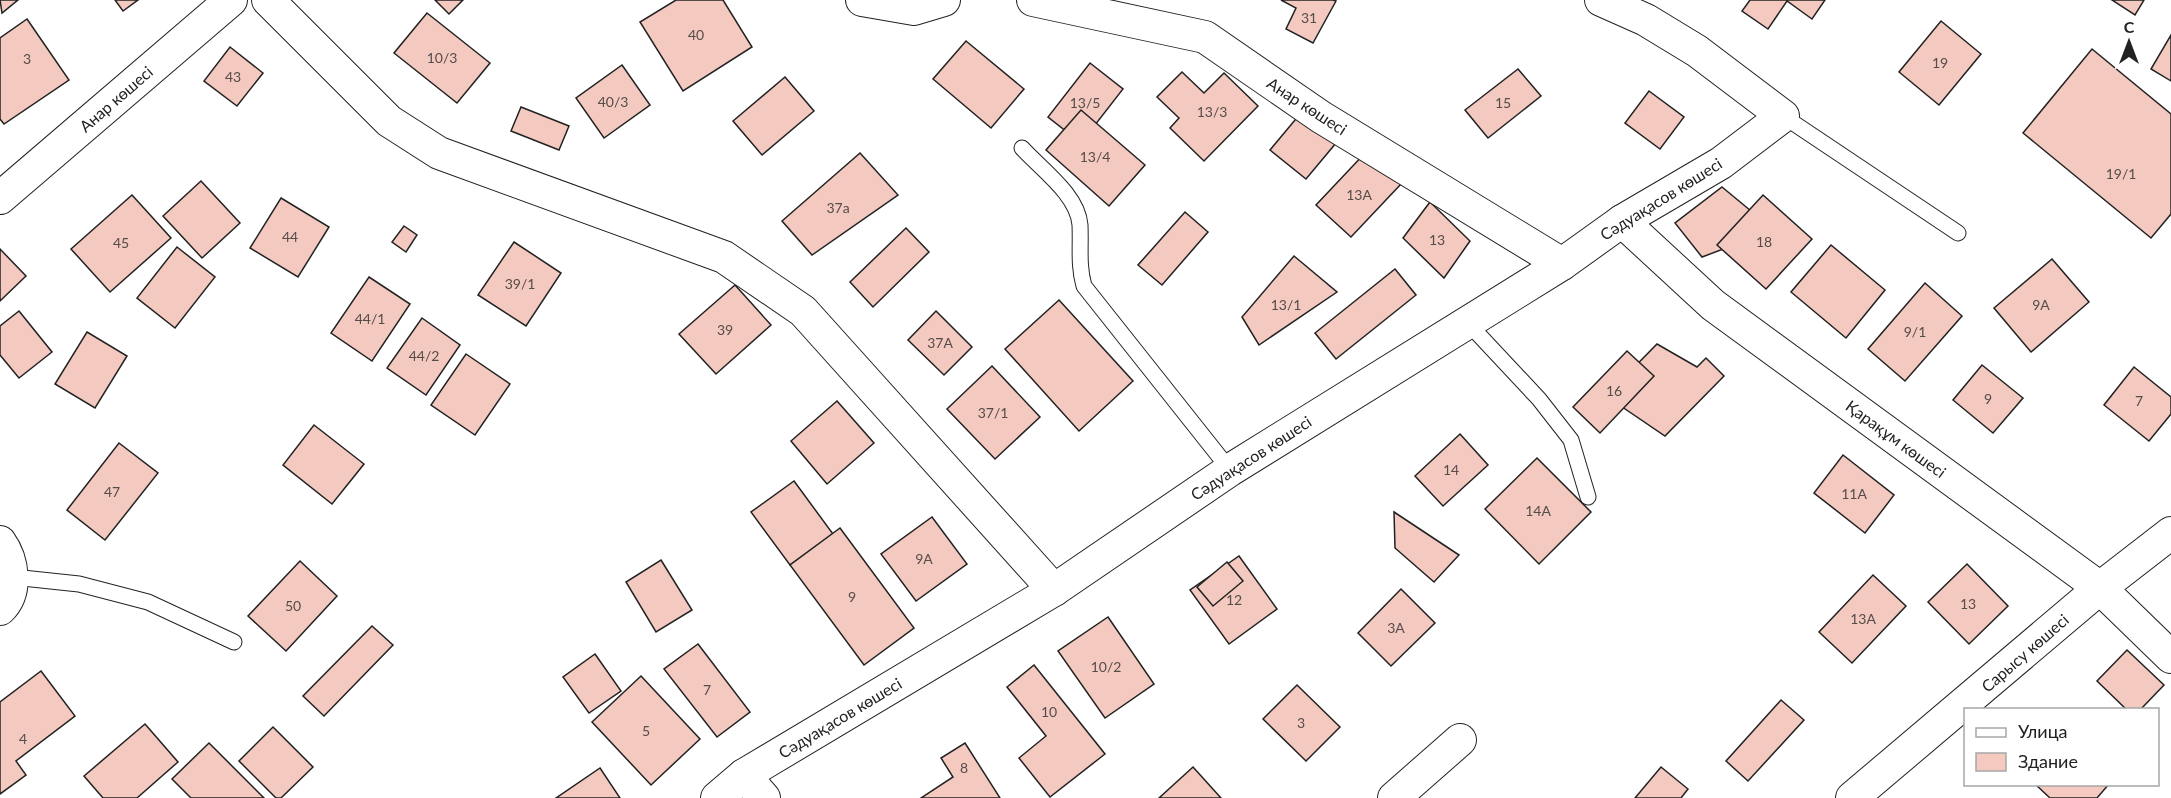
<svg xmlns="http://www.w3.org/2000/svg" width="2171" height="798" font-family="Lato,sans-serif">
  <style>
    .building { fill: #f3c9c0; stroke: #222; stroke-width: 1.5 }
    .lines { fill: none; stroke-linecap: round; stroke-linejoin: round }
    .lane-casing { stroke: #222; stroke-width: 17 }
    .street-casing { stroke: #222; stroke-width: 34 }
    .lane { stroke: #fff; stroke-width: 15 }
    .street { stroke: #fff; stroke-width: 32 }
    .labels { text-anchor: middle; stroke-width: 4.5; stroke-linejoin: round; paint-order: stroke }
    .number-label { font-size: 14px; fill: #564c4a }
    .street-label { font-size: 16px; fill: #222; stroke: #fff }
  </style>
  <rect width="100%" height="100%" fill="#fff"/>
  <g class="building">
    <polygon points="0,0 18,0 2,13"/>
    <polygon points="115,0 138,0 123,11"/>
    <polygon points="435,0 463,0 449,14"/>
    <polygon points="676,0 723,0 752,47 683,91 640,22"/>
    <polygon points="1281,0 1333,0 1336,1 1313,43 1286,29 1296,8"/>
    <polygon points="1750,0 1825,0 1812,19 1787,1 1768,29 1742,11"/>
    <polygon points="2112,0 2144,0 2135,15"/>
    <polygon points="427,13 490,63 457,103 394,53"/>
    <polygon points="27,19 69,80 4,124 0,119 0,38"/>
    <polygon points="1941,21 1981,54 1939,105 1899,72"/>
    <polygon points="2171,35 2171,81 2151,69"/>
    <polygon points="966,41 1024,89 991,128 933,79"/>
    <polygon points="230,47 263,73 237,106 204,81"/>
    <polygon points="2092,49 2171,114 2171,214 2151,238 2023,133"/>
    <polygon points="1090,63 1123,89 1081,143 1048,117"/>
    <polygon points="622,65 650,105 604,138 576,98"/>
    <polygon points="1518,69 1541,96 1488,138 1465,110"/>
    <polygon points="1182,72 1204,93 1224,73 1258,106 1204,161 1170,128 1179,118 1157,97"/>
    <polygon points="785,77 814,111 762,155 733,121"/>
    <polygon points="1649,91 1684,117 1660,149 1625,123"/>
    <polygon points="521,107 569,126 559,150 511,131"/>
    <polygon points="1081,110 1145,165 1109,206 1046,150"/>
    <polygon points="1300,114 1336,143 1306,179 1270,150"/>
    <polygon points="1366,152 1401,184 1351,237 1316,205"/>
    <polygon points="860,153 898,195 812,255 782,221"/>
    <polygon points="201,181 240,223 202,258 163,216"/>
    <polygon points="1722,187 1774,230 1702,257 1675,223"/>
    <polygon points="132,195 171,238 110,292 71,249"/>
    <polygon points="1763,195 1812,239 1766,289 1717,245"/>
    <polygon points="281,198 329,227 298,277 250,248"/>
    <polygon points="1430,202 1470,241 1444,278 1403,238"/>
    <polygon points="1185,212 1208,232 1162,285 1138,265"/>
    <polygon points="404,226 417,235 406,252 392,242"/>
    <polygon points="906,228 929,252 873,307 850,282"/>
    <polygon points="514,242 561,273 526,326 478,295"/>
    <polygon points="1831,245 1885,290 1846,338 1791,292"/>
    <polygon points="177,247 215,277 175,328 137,298"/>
    <polygon points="0,249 26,276 0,301"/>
    <polygon points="1294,256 1337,292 1259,345 1242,317"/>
    <polygon points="2052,259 2089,302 2031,352 1994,308"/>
    <polygon points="1395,269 1416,295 1336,359 1315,333"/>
    <polygon points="369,277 410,304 372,361 331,333"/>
    <polygon points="1925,283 1962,316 1905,381 1868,349"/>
    <polygon points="735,285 771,325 716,374 679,334"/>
    <polygon points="1059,300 1133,381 1079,431 1005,349"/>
    <polygon points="19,311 52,352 19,378 0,355 0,326"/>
    <polygon points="936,311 972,347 944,375 908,340"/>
    <polygon points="422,318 460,345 426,395 387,368"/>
    <polygon points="87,332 127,356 95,408 55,384"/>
    <polygon points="1657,344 1697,367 1706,358 1724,376 1665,436 1606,396"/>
    <polygon points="1627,351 1654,376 1600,433 1573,407"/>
    <polygon points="466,354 510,384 475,435 431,405"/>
    <polygon points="1982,365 2023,398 1993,433 1953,400"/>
    <polygon points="992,366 1040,417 995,459 947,409"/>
    <polygon points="2134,367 2171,397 2171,414 2149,441 2104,405"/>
    <polygon points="837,401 874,443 827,484 791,441"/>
    <polygon points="314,425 364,464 332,504 283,465"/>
    <polygon points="1460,434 1488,465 1443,506 1415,476"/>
    <polygon points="119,443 158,473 105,540 67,510"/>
    <polygon points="1843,455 1894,495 1865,533 1814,493"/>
    <polygon points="1537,458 1591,512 1539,564 1485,509"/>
    <polygon points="794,481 833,534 790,565 751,512"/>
    <polygon points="1394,512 1459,555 1434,582 1395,548"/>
    <polygon points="932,517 967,564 916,601 881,554"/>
    <polygon points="840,528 914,628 864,665 790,565"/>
    <polygon points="1239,556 1277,609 1229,644 1190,590"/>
    <polygon points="661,560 692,610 656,632 626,582"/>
    <polygon points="300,561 337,596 286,651 248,616"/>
    <polygon points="1227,562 1243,581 1213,606 1197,587"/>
    <polygon points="1967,564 2008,606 1969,644 1928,602"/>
    <polygon points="1873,575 1906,606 1852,663 1819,632"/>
    <polygon points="1401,589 1435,623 1391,666 1358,633"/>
    <polygon points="1108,617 1154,684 1105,718 1058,651"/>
    <polygon points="372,626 393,645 324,716 303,696"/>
    <polygon points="698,644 750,712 717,737 664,669"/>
    <polygon points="2127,650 2164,685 2140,710 2127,710 2097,681"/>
    <polygon points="595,654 621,691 589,713 563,677"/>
    <polygon points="1034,665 1105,754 1050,797 1019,758 1046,736 1007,687"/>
    <polygon points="41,671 75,716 16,761 26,775 0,794 0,702"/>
    <polygon points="641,676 700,739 651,785 592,722"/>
    <polygon points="1297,685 1340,727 1306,761 1263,719"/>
    <polygon points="1781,700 1804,720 1748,781 1726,761"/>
    <polygon points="145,724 178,762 137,798 103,798 84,776"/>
    <polygon points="273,727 313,767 281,798 276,798 239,761"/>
    <polygon points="209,743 264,798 191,798 172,779"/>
    <polygon points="965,743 1000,798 921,798 953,777 941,758"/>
    <polygon points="1193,767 1221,798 1159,798"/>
    <polygon points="1661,767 1688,789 1681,798 1635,798"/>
    <polygon points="600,768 620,798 556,798"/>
    <polygon points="2035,784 2109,784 2097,798 2050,798"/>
  </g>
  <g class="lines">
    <defs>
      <g id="lane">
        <polyline points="1783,116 1958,233"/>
        <path d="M1022,148C1041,169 1078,195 1080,225C1081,247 1078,265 1084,286L1230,470"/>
        <polyline points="1466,321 1539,399 1571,440 1588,497"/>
        <polyline points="13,577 79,584 148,602 234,642"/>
      </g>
      <g id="street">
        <polyline points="268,0 389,121 439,153 724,257 803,311 1054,590"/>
        <polyline points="862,0 914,9 944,0"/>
        <polyline points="1033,0 1205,37 1321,117 1562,264"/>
        <polyline points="0,198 231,0"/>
        <polyline points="1622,221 1713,305 2100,588 2171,657"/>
        <path d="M0,542C13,560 18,592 0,609"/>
        <polyline points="744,775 764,798"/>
        <polyline points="717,798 744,775 1054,590 1230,470 1562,264 1622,221 1721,163 1783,116 1697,51 1646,20 1601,0"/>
        <polyline points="1394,798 1460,740"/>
        <polyline points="1852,798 2100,588 2171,533"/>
      </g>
    </defs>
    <use href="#lane" class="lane-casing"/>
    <use href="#street" class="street-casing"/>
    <use href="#lane" class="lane"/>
    <use href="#street" class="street"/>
  </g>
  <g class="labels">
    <g class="number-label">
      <text x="1309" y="23">31</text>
      <text x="696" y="40">40</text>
      <text x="442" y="63">10/3</text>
      <text x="27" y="64">3</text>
      <text x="1940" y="68">19</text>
      <text x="233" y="82">43</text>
      <text x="613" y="107">40/3</text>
      <text x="1085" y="108">13/5</text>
      <text x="1503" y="108">15</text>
      <text x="1212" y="117">13/3</text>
      <text x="1095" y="162">13/4</text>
      <text x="2121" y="179">19/1</text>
      <text x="1359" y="200">13А</text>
      <text x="838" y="213">37а</text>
      <text x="290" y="242">44</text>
      <text x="1437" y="245">13</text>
      <text x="1764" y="247">18</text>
      <text x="121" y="248">45</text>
      <text x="520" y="289">39/1</text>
      <text x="1286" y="310">13/1</text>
      <text x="2041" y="310">9А</text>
      <text x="370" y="324">44/1</text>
      <text x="725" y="335">39</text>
      <text x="1915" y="337">9/1</text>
      <text x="940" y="348">37А</text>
      <text x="424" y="361">44/2</text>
      <text x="1614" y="396">16</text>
      <text x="1988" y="404">9</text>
      <text x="2139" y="406">7</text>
      <text x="993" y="418">37/1</text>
      <text x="1451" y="475">14</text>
      <text x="112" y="497">47</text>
      <text x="1854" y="499">11А</text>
      <text x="1538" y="516">14А</text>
      <text x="924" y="564">9А</text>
      <text x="852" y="602">9</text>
      <text x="1234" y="605">12</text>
      <text x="1968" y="609">13</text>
      <text x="293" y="611">50</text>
      <text x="1863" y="624">13А</text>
      <text x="1396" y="633">3А</text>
      <text x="1106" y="672">10/2</text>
      <text x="707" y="695">7</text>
      <text x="1049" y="717">10</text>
      <text x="1301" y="728">3</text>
      <text x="646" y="736">5</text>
      <text x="23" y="744">4</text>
      <text x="964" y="773">8</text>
    </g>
    <g class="street-label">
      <text transform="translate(116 99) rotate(-41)" y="6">Анар көшесі</text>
      <text transform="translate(1307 106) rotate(33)" y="6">Анар көшесі</text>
      <text transform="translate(1661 199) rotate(-32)" y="6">Сәдуақасов көшесі</text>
      <text transform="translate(1896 439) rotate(36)" y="6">Қарақұм көшесі</text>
      <text transform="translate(1251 458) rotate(-33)" y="6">Сәдуақасов көшесі</text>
      <text transform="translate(2025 653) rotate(-41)" y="6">Сарысу көшесі</text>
      <text transform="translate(840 718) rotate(-31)" y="6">Сәдуақасов көшесі</text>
    </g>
  </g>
  <rect x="1964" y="708" width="195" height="78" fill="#ffffff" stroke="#a7a7a7" stroke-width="1.5"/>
  <rect x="1976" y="728" width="30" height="9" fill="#ffffff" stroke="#a7a7a7" stroke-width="1.5"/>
  <text x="2018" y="738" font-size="18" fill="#222222">Улица</text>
  <rect x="1976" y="753" width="30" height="18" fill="#f3c9c0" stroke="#a7a7a7" stroke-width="1.5"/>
  <text x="2018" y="768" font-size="18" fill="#222222">Здание</text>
  <g transform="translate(2129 42)" stroke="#ffffff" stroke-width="4.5" paint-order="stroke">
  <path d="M0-4.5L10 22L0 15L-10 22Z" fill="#222222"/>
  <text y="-9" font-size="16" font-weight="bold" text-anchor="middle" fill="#222222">С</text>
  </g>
</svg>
